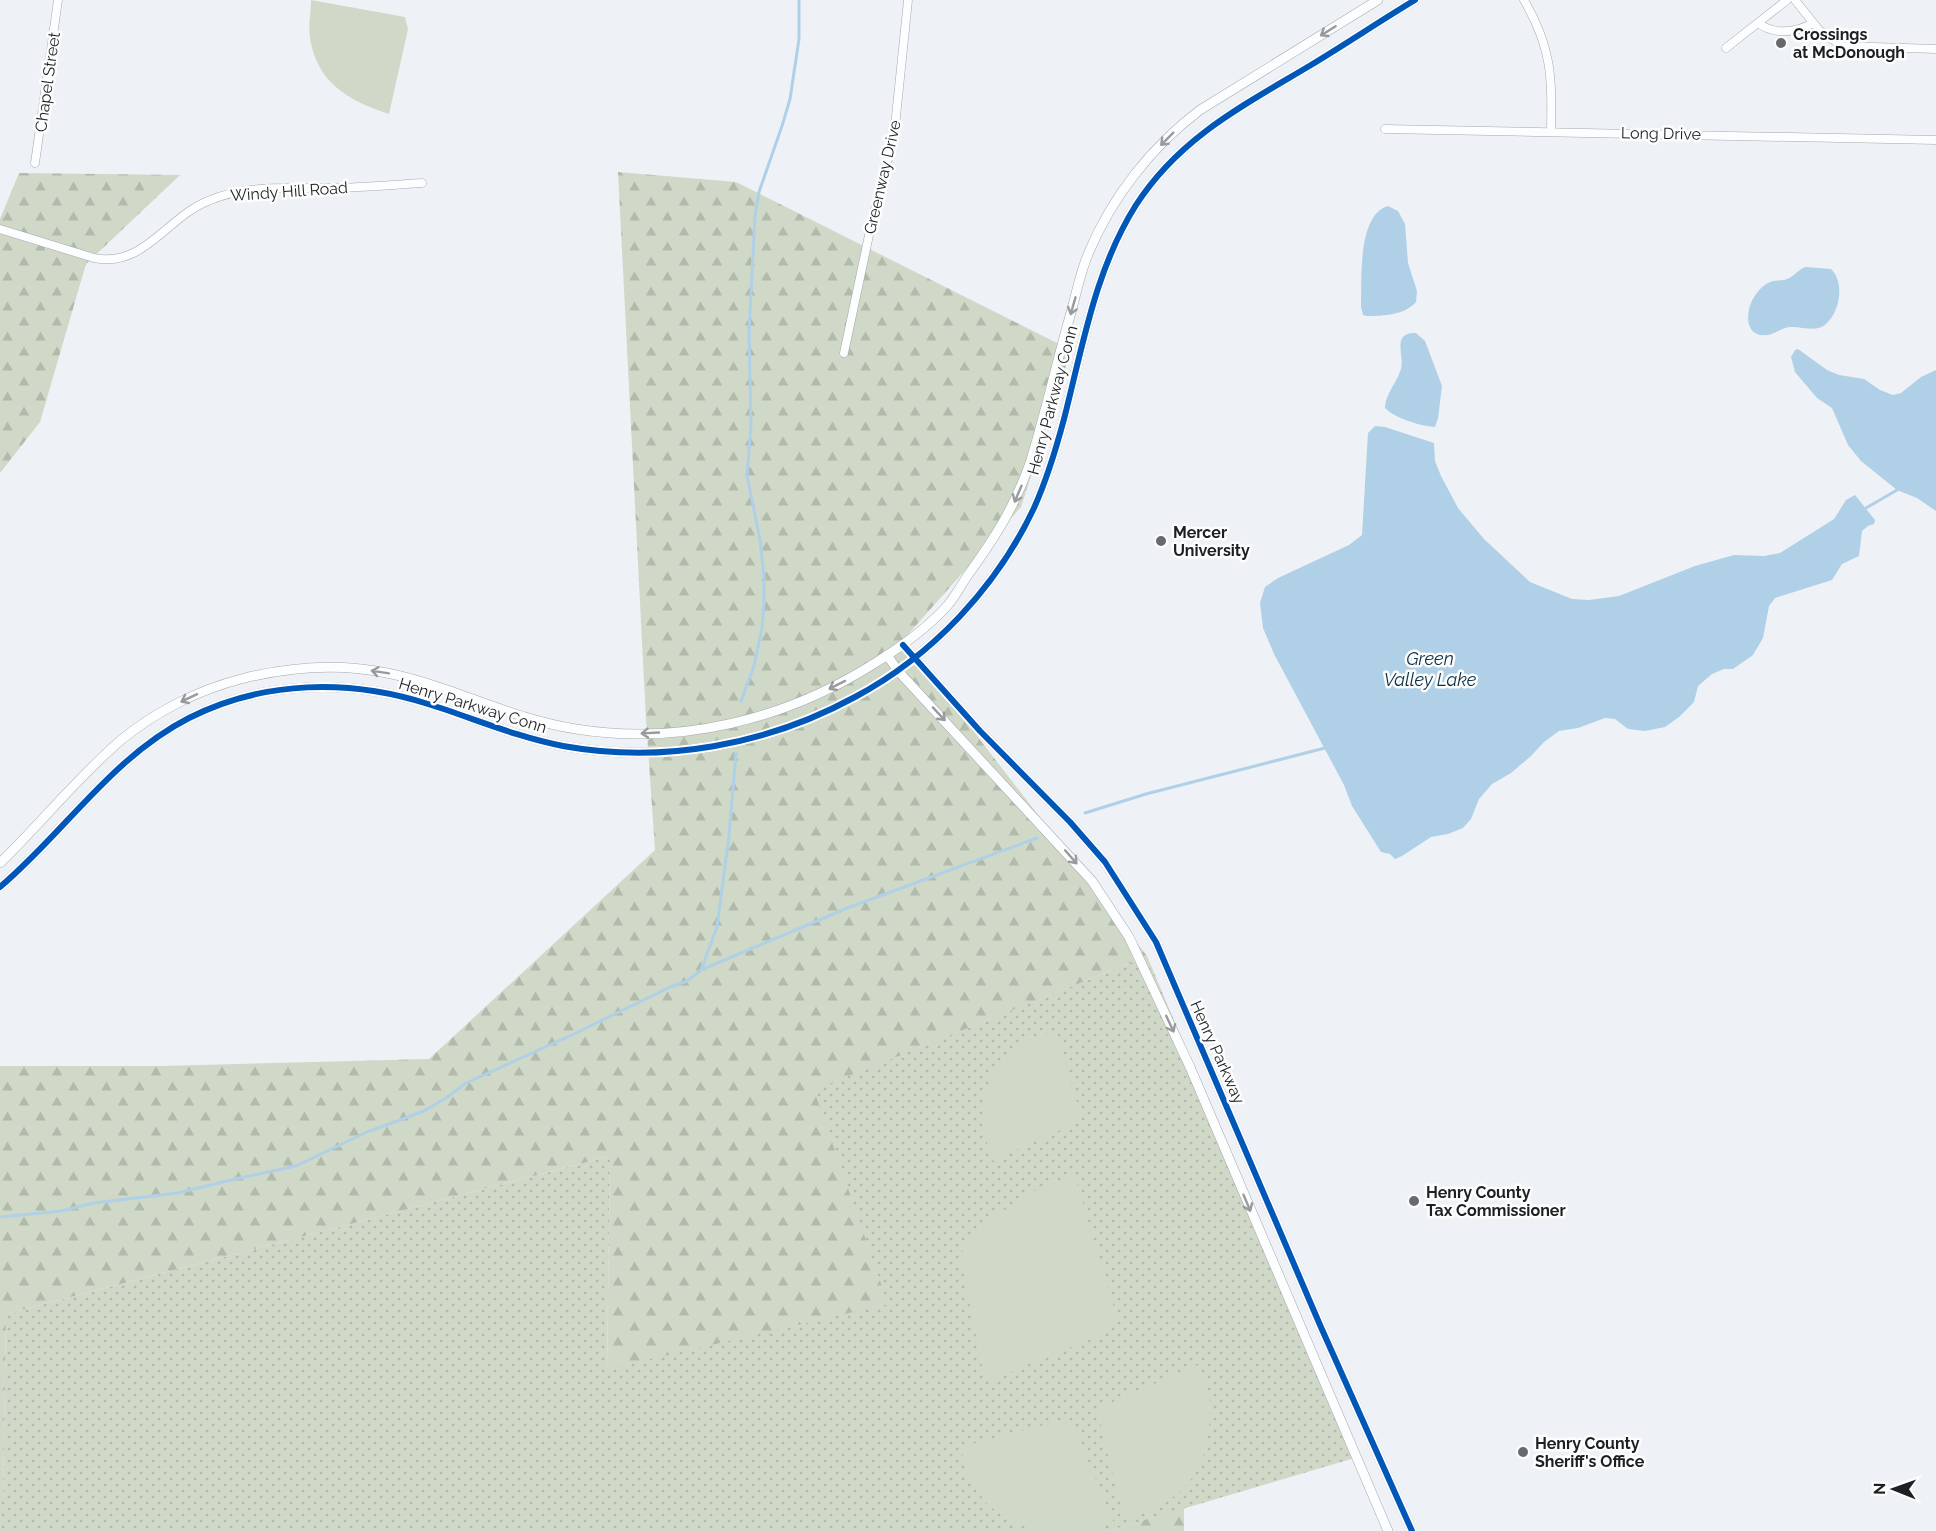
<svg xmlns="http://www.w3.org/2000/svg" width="1936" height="1531" font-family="Raleway,sans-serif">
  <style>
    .grass { fill: url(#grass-dots) }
    .forest { fill: url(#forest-firs) }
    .pitch { fill: #d0d9c7 }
    .water { fill: #afd0e7 }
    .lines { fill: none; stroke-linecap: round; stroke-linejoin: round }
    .stream { stroke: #afd0e7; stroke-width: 3 }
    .minor-casing { stroke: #a5a8ab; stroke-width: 9 }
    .tertiary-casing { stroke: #a5a8ab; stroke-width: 10 }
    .minor { stroke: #fcfdfe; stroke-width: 8 }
    .tertiary { stroke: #fcfdfe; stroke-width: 9 }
    .cycleway-casing { stroke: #fdfdfd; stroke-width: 10 }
    .cycleway { stroke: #0057b8; stroke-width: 6 }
    .oneway { stroke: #989a9b }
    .poi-dot { fill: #666a6d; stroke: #fdfdfd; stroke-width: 2 }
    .labels { text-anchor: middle; stroke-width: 5; stroke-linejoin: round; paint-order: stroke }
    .poi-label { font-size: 16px; font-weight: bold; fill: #1d2023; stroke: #fdfdfd; text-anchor: start }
    .street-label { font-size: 16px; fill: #1d2023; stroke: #fdfdfd }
    .water-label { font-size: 18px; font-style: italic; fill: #0b3046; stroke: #fdfdfd }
  </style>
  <defs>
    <pattern id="grass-dots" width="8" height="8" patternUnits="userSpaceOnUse" patternTransform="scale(1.5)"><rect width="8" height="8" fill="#d0d9c7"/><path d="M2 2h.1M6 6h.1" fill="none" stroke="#b2baab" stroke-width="1.8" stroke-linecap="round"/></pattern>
    <pattern id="forest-firs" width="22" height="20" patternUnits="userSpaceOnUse" patternTransform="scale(1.5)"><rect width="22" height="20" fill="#d0d9c7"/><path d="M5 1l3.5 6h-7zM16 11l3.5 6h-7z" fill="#b2baab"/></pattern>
  </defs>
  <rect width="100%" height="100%" fill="#eef2f6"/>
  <polygon class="grass" points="1147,956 1358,1457 1108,1531 0,1531 0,1501 3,1501 6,1314 610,1156 607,1368 887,1304 813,1090"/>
  <g class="forest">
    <polygon points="618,172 736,182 1071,350 1021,507 903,640 1147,956 814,1090 888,1304 607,1369 610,1156 6,1314 3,1501 0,1501 0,1066 162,1066 429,1059 655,850 646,720"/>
    <polygon points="19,173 180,175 86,264 40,422 0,473 0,219"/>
    <polygon points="1184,1508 1184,1531 1108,1531"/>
  </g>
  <g class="pitch">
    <path d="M311,0L405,17L408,29L389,114C349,101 317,83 310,38C308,26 311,12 311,0Z"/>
    <polygon points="1057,1031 1081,1116 1072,1125 992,1161 982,1125 983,1098 997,1065 1020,1043"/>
    <polygon points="1075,1176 1117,1318 1111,1331 985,1382 961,1260 964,1242 979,1227 1031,1192"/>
    <path d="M1198,1365C1202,1375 1208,1385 1209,1395C1211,1406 1210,1418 1209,1428C1204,1482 1173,1505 1124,1520L1098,1415L1103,1406Z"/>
    <polygon points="1062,1420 1072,1422 1114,1523 1092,1531 1035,1531 1008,1519 988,1505 967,1478 961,1447"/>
  </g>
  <g class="water">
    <path d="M1388,206L1398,211L1405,224L1408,263L1417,291L1416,302C1405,315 1383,316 1367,316L1363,315L1361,307C1362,280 1357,215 1388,206Z"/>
    <path d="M1806,267L1831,269C1845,282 1840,312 1826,324C1816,333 1802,326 1790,327C1782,328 1776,333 1768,335C1747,338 1745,318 1751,303C1755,294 1762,284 1773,281C1777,280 1783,281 1787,279C1794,277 1798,269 1806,267Z"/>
    <path d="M1416,333L1425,341L1442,386L1438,418L1435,427C1420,426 1395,418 1385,408C1385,394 1397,383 1401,369C1404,359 1397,344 1403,337C1407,333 1412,333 1416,333Z"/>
    <polygon points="1798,349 1827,370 1839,375 1864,379 1880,390 1893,395 1901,393 1921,377 1936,370 1936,511 1917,498 1897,490 1861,461 1848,445 1832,408 1817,398 1795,372 1791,357 1795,350"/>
    <polygon points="1375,426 1385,427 1434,443 1435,461 1441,476 1458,508 1484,539 1530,582 1572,599 1589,600 1619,596 1695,566 1734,555 1764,556 1780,553 1834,519 1846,500 1855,495 1875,520 1874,524 1868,526 1862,531 1859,556 1842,564 1832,580 1775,598 1769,606 1763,638 1753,655 1733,669 1724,669 1712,674 1698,686 1694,702 1679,717 1665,727 1645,731 1628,729 1615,719 1605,718 1578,728 1559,731 1544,742 1531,756 1511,773 1492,784 1479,799 1471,819 1463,828 1448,834 1431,837 1402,856 1395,859 1390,854 1381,852 1352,806 1344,785 1274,654 1263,628 1260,603 1265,587 1278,578 1349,545 1362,535 1368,433"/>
  </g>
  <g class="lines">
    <g class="stream">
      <polyline points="1866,508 1897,490"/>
      <polyline points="741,701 754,666 762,628 764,603 764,577 760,540 747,475 751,425 749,332 755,216 759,192 782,126 790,99 799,39 799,0"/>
      <polyline points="1085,813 1146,794 1325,748"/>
      <polyline points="701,970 717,927 729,836 736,753"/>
      <polyline points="0,1217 61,1211 94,1203 178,1193 235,1179 296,1166 367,1132 424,1111 446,1098 466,1083 574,1034 668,988 687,981 701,970 850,907 1037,838"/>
    </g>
    <defs>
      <g id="minor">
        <path d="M1524,0C1552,48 1552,77 1551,131"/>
        <polyline points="1795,0 1819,30 1842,46 1936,49"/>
        <path d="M1758,23C1774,35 1796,33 1813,23"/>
        <polyline points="1726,48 1787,0"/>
        <polyline points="1385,129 1936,140"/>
        <polyline points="35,163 58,0"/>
        <path d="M0,229L94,258C144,268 166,218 208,201C246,184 290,189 330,188C361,188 392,185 422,183"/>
        <polyline points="844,353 872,221 894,136 908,0"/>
      </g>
      <g id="tertiary">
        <polyline points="903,645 980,731 1070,822 1105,862 1156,942 1320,1325 1412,1531"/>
        <polyline points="887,655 899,672 1092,881 1129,937 1190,1067 1388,1531"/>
        <path d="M0,863C41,823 78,777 121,740C155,712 198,690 241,679C288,667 339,663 387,673C452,686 510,719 576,729C680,746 787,719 875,663C901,647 927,628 947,606C955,597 961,585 968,575C996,536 1014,508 1030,463C1046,412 1057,360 1072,309C1077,290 1081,270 1089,252C1112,197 1152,146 1200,110L1378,0"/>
        <path d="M0,887C64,833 112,757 189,718C264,680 350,679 428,704C473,718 516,737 563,746C663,764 767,745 855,697C932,656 997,587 1034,508C1047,479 1056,449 1064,419C1083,345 1095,270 1136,205C1180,137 1244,105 1311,65C1346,44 1380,21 1415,0"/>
      </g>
    </defs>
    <use href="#minor" class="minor-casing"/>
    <use href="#tertiary" class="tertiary-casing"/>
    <use href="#minor" class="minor"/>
    <use href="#tertiary" class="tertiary"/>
    <defs>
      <g id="cycleway">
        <polyline points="903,645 980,731 1070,822 1105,862 1156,942 1320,1325 1412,1531"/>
        <path d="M0,887C64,833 112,757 189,718C264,680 350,679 428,704C473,718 516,737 563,746C663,764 767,745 855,697C932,656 997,587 1034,508C1047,479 1056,449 1064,419C1083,345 1095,270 1136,205C1180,137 1244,105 1311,65C1346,44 1380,21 1415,0"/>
      </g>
    </defs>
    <use href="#cycleway" class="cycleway-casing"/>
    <use href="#cycleway" class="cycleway"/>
  </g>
  <defs><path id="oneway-shaft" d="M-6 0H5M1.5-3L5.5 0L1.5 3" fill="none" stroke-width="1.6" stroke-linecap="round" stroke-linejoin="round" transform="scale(1.5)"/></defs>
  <g class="oneway">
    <use href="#oneway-shaft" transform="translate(1328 31) rotate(148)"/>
    <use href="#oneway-shaft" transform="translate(1167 139) rotate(135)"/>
    <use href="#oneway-shaft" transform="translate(1073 306) rotate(106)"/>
    <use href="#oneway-shaft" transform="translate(1018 494) rotate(113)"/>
    <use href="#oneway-shaft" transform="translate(380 672) rotate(-171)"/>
    <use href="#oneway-shaft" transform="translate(837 685) rotate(153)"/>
    <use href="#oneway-shaft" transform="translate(189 698) rotate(155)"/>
    <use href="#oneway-shaft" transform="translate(939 714) rotate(47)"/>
    <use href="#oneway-shaft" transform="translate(650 733) rotate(177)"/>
    <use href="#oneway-shaft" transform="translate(1071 857) rotate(49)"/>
    <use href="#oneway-shaft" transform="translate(1170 1024) rotate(65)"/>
    <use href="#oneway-shaft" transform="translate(1247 1203) rotate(67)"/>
  </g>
  <g class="poi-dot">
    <circle cx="1781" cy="43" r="6"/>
    <circle cx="1161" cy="541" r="6"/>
    <circle cx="1414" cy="1201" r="6"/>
    <circle cx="1523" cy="1452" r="6"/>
  </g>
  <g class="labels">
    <g class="poi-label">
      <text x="1793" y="40">Crossings<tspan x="1793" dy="18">at McDonough</tspan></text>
      <text x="1173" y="538">Mercer<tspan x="1173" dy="18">University</tspan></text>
      <text x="1426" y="1198">Henry County<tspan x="1426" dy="18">Tax Commissioner</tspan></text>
      <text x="1535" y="1449">Henry County<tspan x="1535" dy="18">Sheriff's Office</tspan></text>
    </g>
    <g class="street-label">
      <text transform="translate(47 82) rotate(-82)" y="6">Chapel Street</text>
      <text transform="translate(1661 133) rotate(1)" y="6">Long Drive</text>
      <text transform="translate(882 177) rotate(-77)" y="6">Greenway Drive</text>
      <text transform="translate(289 191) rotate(-4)" y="6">Windy Hill Road</text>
      <text transform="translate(1052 400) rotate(-75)" y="6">Henry Parkway Conn</text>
      <text transform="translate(473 705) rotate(17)" y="6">Henry Parkway Conn</text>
      <text transform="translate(1218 1052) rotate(66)" y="6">Henry Parkway</text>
    </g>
    <g class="water-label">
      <text x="1430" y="665">Green<tspan x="1430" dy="21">Valley Lake</tspan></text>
    </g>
  </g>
  <g transform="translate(1894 1489) rotate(271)" stroke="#fdfdfd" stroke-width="4.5" paint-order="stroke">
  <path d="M0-4.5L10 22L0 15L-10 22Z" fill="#1d2023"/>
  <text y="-9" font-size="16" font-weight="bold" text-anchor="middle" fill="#1d2023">N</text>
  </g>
</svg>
